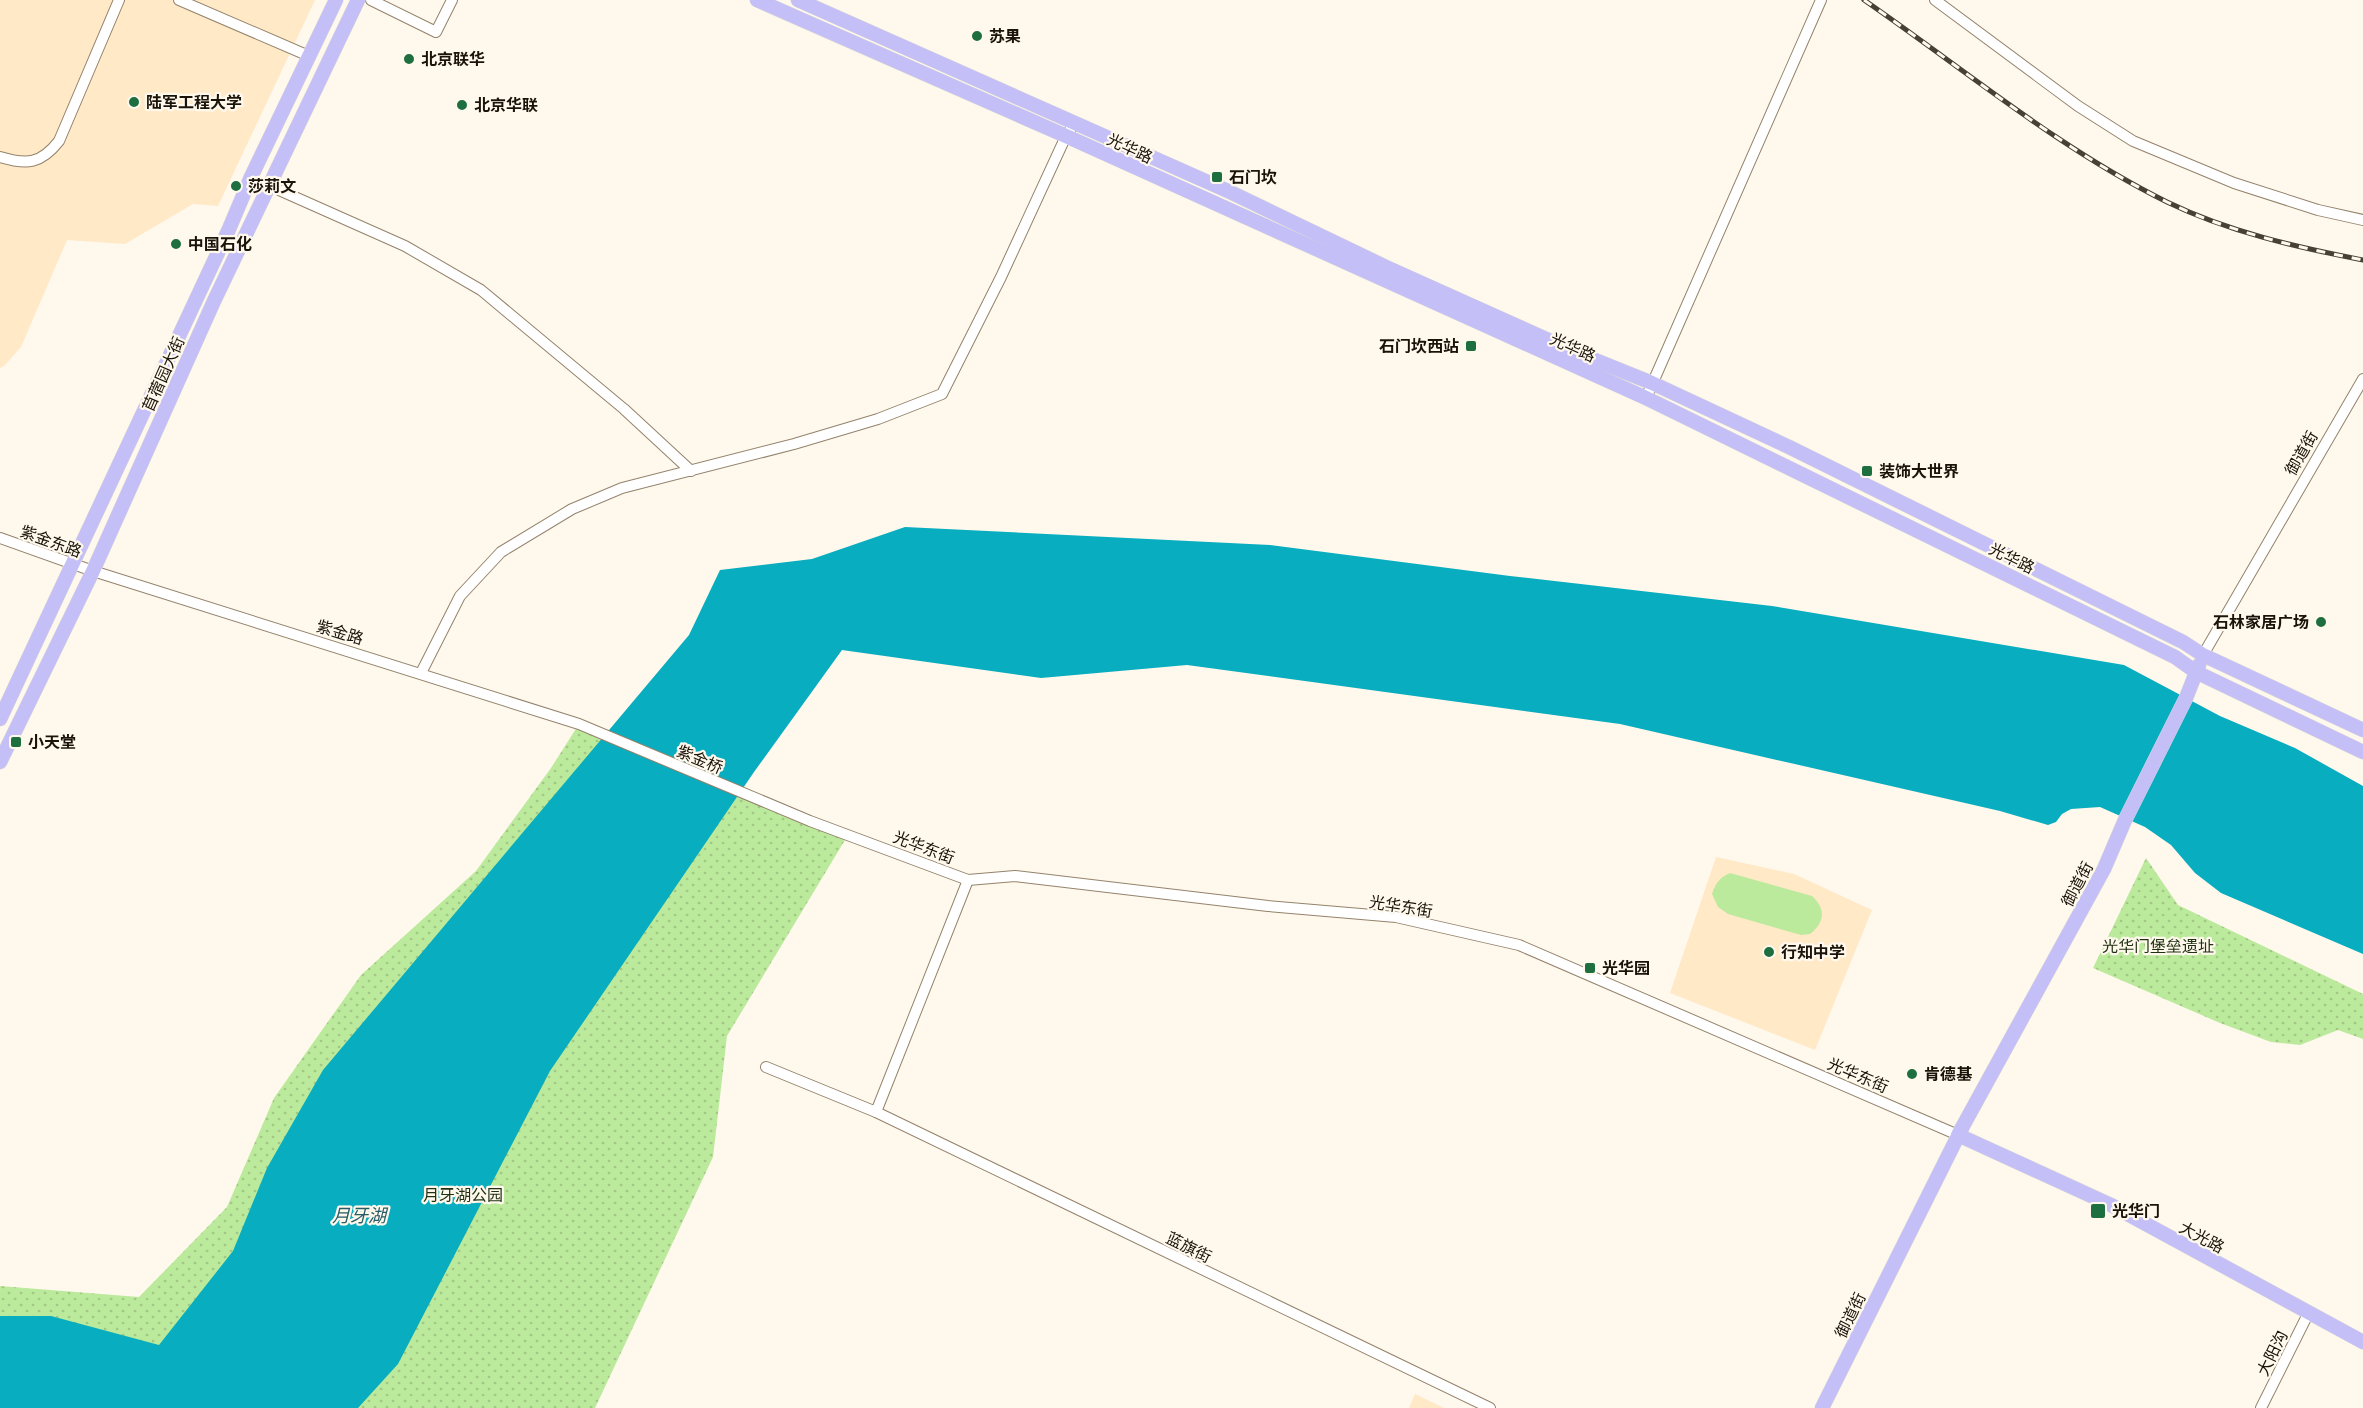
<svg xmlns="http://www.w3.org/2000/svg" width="2363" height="1408" font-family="Mulish,'Noto Sans SC',sans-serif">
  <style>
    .built { fill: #ffe9c7 }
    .park { fill: url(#park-dots) }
    .pitch { fill: #bcea9c }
    .water { fill: #08adbf }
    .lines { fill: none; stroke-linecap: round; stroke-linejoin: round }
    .minor-casing { stroke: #94836b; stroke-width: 12 }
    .major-casing { stroke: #dad9d8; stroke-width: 15 }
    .minor { stroke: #fff; stroke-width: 10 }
    .major { stroke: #c4bff7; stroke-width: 14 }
    .rail-casing { stroke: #464035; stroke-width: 5 }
    .rail { stroke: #fff8ed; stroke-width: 3; stroke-dasharray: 9; stroke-linecap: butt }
    .poi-dot { fill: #1e6f3f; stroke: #fff8ed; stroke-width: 2 }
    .labels { text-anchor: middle; stroke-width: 4.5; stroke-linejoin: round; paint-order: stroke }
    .poi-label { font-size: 16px; font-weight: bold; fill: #191309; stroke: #fff8ed; text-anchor: start }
    .street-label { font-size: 16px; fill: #191309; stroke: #fff8ed }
    .park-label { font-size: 16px; fill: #203212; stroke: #fff8ed }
    .water-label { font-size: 18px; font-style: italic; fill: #265d65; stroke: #fff8ed }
  </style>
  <defs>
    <pattern id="park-dots" width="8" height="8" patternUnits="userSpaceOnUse" patternTransform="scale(1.5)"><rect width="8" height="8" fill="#bcea9c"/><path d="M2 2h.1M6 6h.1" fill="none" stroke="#a1c885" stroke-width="1.8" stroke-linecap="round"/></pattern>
  </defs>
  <rect width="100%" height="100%" fill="#fff8ed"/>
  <g class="built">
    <polygon points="0,0 315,0 218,206 193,204 125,244 67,240 21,347 4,366 0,368"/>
    <polygon points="1716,857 1794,874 1872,910 1815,1050 1670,993"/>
    <polygon points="1415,1394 1444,1408 1409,1408"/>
  </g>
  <g class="park">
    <polygon points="579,724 848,835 727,1036 713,1157 595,1408 0,1408 0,1286 139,1297 227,1207 274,1098 361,975 476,871 551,768"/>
    <polygon points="2146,858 2178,905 2363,994 2363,1039 2338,1030 2300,1045 2271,1042 2220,1023 2093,968"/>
  </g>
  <path class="pitch" d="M1730,873L1812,896C1826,909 1825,922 1810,934L1801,935L1728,914L1718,907L1712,894C1715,884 1720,877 1730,873Z"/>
  <polygon class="water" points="905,527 1270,545 1510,576 1772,606 2124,665 2220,716 2295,748 2363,786 2363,954 2221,893 2195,873 2171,845 2145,827 2100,807 2071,809 2062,814 2056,822 2048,825 2000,811 1620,724 1187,665 1041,678 842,650 754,772 550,1071 398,1364 358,1408 0,1408 0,1316 51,1316 159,1345 233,1251 267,1168 323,1070 689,635 720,570 812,559"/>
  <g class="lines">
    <defs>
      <g id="minor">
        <polyline points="179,0 309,56"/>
        <polyline points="371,0 436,32 452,0"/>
        <polyline points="1935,0 2078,106 2133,141 2234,183 2318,210 2363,220"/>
        <path d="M0,157C27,165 41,164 59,141L119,0"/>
        <polyline points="270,186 405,246 481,290 624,409 691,471"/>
        <polyline points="1646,398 1821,0"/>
        <polyline points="0,538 93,571 579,724 810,821 968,880 1015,876 1268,906 1396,917 1519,945 1965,1138"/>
        <polyline points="2203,655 2363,379"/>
        <polyline points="421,673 460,596 501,552 572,509 622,488 794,444 878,419 942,394 1001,277 1066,136 1074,124"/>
        <polyline points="766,1067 876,1112 1490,1408"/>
        <polyline points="876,1112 968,880"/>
        <polyline points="2261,1408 2309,1312"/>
      </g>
      <g id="major">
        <polyline points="757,0 1066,136 1646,398 2175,657 2196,672 2363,752"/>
        <polyline points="798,0 1228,191 1388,268 1575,352 1652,383 1789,447 2183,642 2203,655 2363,730"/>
        <polyline points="2199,665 2186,698 2125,820 2104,869 1958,1135 2111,1205 2363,1342"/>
        <polyline points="0,719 229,229 251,177 336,0"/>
        <polyline points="0,762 93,571 214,301 358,0"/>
        <polyline points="1822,1408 1962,1128"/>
      </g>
    </defs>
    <use href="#minor" class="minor-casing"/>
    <use href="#major" class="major-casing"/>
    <use href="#minor" class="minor"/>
    <use href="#major" class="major"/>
    <defs>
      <path id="rail" d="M1864,0C1964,69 2058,148 2167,202C2229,232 2296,247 2363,260"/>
    </defs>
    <use href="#rail" class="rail-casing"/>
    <use href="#rail" class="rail"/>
  </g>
  <g class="poi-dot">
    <circle cx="977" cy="36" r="6"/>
    <circle cx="409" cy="59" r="6"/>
    <circle cx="134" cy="102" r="6"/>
    <circle cx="462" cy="105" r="6"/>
    <rect x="1211" y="171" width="12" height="12" rx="3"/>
    <circle cx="236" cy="186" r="6"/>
    <circle cx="176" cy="244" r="6"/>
    <rect x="1465" y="340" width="12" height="12" rx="3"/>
    <rect x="1861" y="465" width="12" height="12" rx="3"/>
    <circle cx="2321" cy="622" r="6"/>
    <rect x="10" y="736" width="12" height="12" rx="3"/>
    <circle cx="1769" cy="952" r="6"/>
    <rect x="1584" y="962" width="12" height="12" rx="3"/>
    <circle cx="1912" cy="1074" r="6"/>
    <rect x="2090" y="1203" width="16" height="16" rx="3"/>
  </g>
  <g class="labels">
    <g class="poi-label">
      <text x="989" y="42">苏果</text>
      <text x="421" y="65">北京联华</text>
      <text x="146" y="108">陆军工程大学</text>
      <text x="474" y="111">北京华联</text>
      <text x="1229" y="183">石门坎</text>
      <text x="248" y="192">莎莉文</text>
      <text x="188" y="250">中国石化</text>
      <text x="1459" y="352" text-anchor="end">石门坎西站</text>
      <text x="1879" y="477">装饰大世界</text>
      <text x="2309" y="628" text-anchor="end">石林家居广场</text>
      <text x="28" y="748">小天堂</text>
      <text x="1781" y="958">行知中学</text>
      <text x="1602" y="974">光华园</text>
      <text x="1924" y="1080">肯德基</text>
      <text x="2112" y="1217">光华门</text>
    </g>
    <g class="street-label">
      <text transform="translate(1130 148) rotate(25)" y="6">光华路</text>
      <text transform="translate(1573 347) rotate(24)" y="6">光华路</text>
      <text transform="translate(163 374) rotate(-66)" y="6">苜蓿园大街</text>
      <text transform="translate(2301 453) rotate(-60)" y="6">御道街</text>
      <text transform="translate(51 541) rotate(20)" y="6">紫金东路</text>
      <text transform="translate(2012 558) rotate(26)" y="6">光华路</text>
      <text transform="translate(340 632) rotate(17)" y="6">紫金路</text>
      <text transform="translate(700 759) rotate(23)" y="6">紫金桥</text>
      <text transform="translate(924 847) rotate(21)" y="6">光华东街</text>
      <text transform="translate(2077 884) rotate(-62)" y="6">御道街</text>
      <text transform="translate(1401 906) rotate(9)" y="6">光华东街</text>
      <text transform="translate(1858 1075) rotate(23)" y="6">光华东街</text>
      <text transform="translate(2202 1237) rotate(28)" y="6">大光路</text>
      <text transform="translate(1189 1247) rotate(26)" y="6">蓝旗街</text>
      <text transform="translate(1850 1315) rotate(-64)" y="6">御道街</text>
      <text transform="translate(2272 1353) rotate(-64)" y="6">大阳沟</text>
    </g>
    <g class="park-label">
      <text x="2158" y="952">光华门堡垒遗址</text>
      <text x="463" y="1201">月牙湖公园</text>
    </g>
    <g class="water-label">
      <text x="359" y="1222">月牙湖</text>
    </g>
  </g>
</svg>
